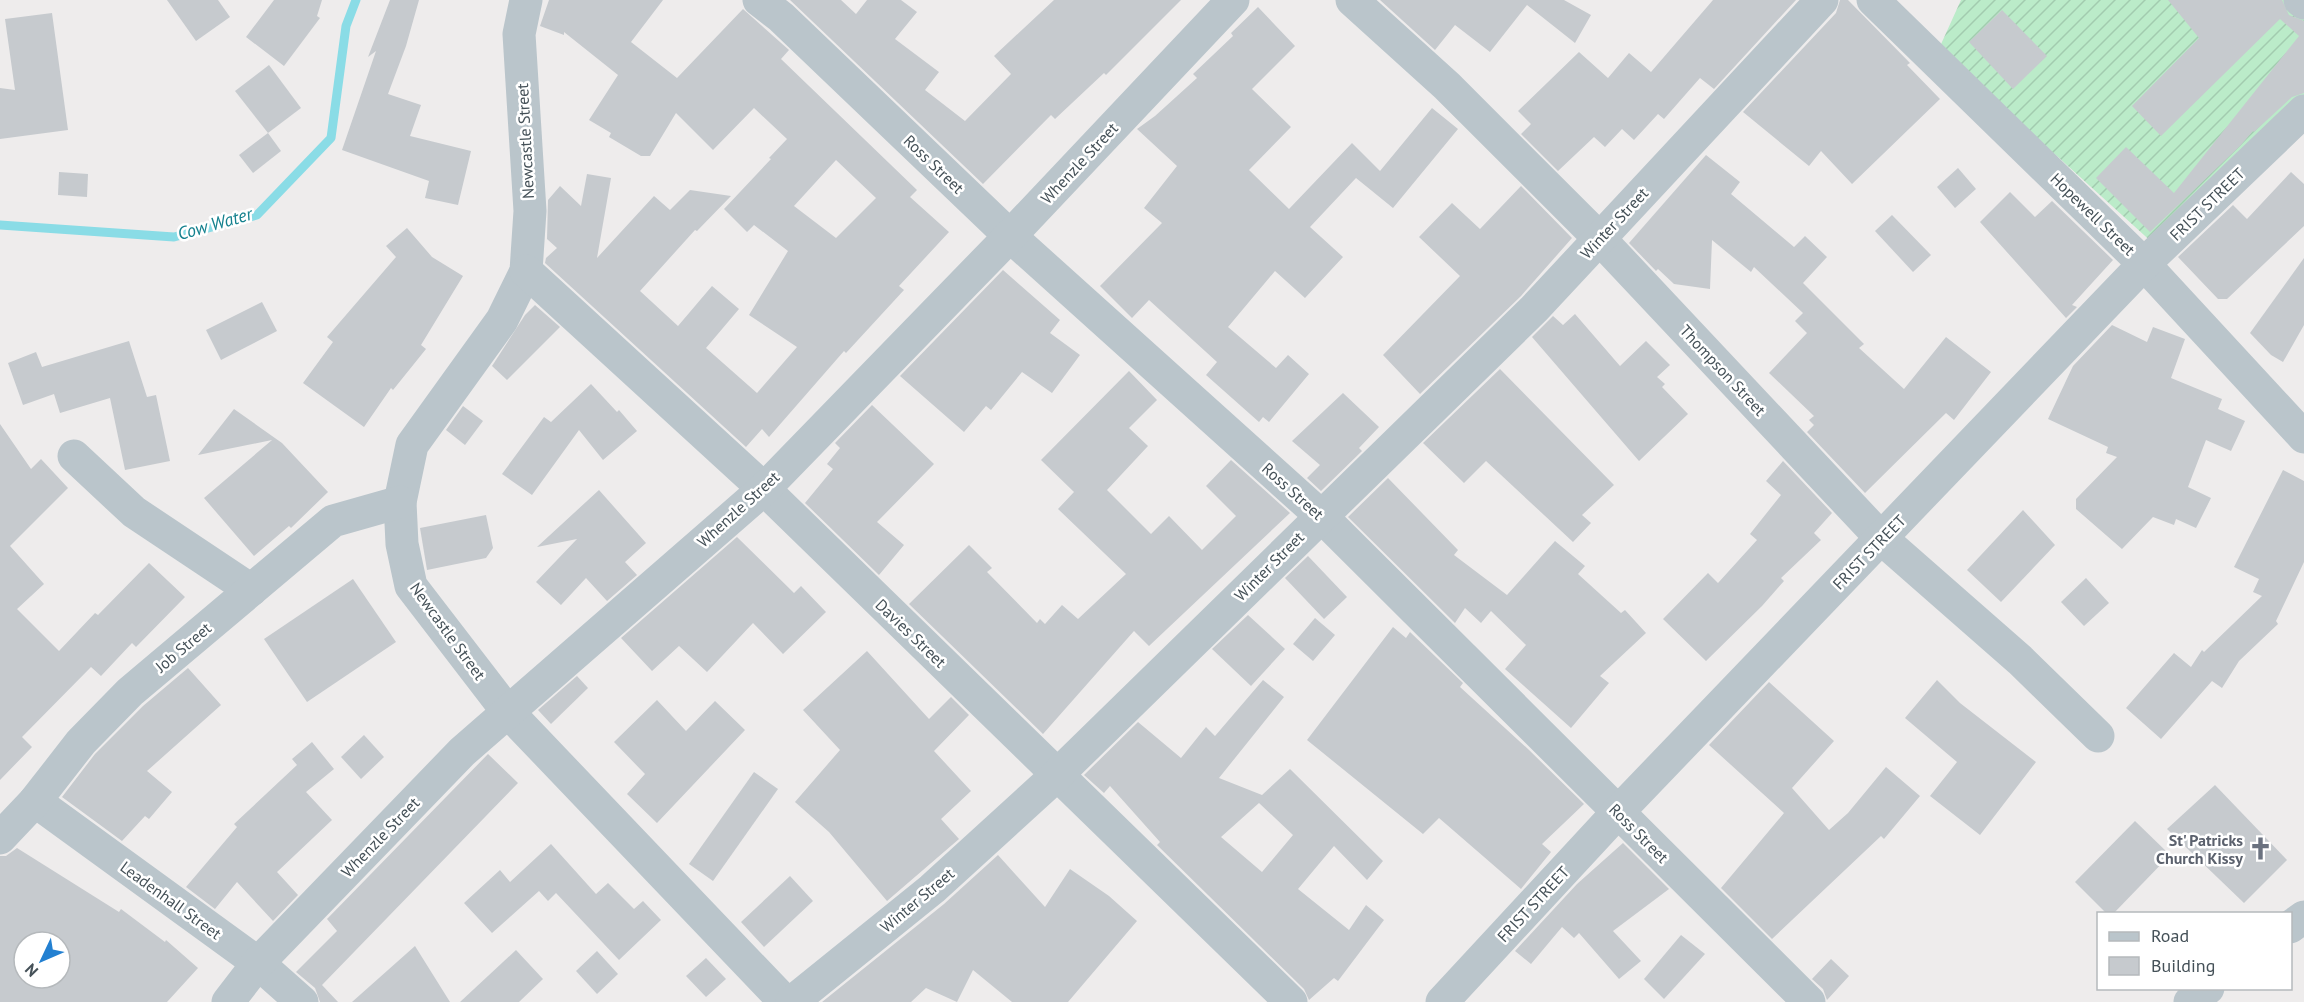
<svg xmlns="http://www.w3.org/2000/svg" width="2304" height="1002" font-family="'PT Sans',sans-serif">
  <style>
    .garden { fill: url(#garden-furrows) }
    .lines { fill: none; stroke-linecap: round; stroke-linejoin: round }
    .stream { stroke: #8adce6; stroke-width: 9 }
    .building { fill: #c6cace; fill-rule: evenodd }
    .minor { stroke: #bac5cb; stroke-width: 33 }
    .labels { text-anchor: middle; stroke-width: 5; stroke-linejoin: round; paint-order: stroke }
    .street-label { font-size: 16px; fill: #455158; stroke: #fff }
    .worship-label { font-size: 16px; font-weight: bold; fill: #5b616d; stroke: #fff; text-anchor: end }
    .water-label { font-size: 18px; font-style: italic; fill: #14818e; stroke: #fff }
  </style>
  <defs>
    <pattern id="garden-furrows" width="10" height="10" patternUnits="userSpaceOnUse" patternTransform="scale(1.5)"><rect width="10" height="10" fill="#bbebc9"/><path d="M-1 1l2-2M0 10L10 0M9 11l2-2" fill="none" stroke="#a2cbaf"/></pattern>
  </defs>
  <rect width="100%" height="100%" fill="#eeecec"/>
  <polygon class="garden" points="1961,0 2304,0 2304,104 2155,245 2058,157 1937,53"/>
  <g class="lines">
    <polyline class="stream" points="0,225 174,237 257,215 331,138 346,26 356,0"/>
  </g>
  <g class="building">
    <polygon points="167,0 218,0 230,17 196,41"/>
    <polygon points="274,0 322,0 317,16 320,18 284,66 246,37"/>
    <polygon points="390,0 419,0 406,46 388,94 421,105 410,136 471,151 458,205 425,198 429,181 342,150 376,51 368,57"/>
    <path d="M549,0H663L631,42L677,78L743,9L789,50L781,59L917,190L910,197L949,232L899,286L904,290L846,353L844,351L769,437L762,429L746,447L545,263L546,258L557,248L547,239L548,200L560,186L581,206L587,174L611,178L597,258L654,196L670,210L690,190L731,196L697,231L695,230L640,291L678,326L712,286L739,309L706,348L757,393L797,347L749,315L788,251L754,225L747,232L724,209L771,159L769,158L787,139L754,108L713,150L676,113L650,156H641L609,137L611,133L589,120L618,75L564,32V35L540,26ZM836,160L876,198L836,238L794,206Z"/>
    <polygon points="790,0 841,0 856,14 867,0 901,0 917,12 895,39 939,72 925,90 965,121 1011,74 994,56 1054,0 1181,0 1106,75 1104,73 1055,119 1051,115 983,184"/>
    <polygon points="1380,0 1564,0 1591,15 1575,43 1527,5 1490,52 1455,25 1435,50"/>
    <polygon points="1713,0 1796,0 1714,89 1700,78 1664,119 1658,114 1634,140 1622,129 1605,147 1594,137 1558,171 1521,134 1531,124 1518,111 1579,52 1608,78 1629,53 1651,72"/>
    <polygon points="1840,0 1848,0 1910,63 1907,65 1940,99 1852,184 1821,151 1809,166 1743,112 1836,13"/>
    <polygon points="2168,0 2282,0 2289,15 2304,21 2304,93 2292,97 2254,132 2253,131 2240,146 2150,232 2096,178 2126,147 2174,193 2299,36 2280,19 2161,136 2132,106 2199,38"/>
    <polygon points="1258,7 1295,46 1252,89 1291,127 1249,170 1289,209 1352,143 1380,171 1432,108 1458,129 1393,208 1356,178 1310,227 1343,257 1305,298 1275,271 1228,327 1276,368 1288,355 1309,374 1269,422 1263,417 1259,422 1206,375 1217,362 1149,300 1132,318 1100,286 1162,223 1144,208 1177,166 1137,129 1155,116 1197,78 1193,74 1233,36 1231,33"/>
    <polygon points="2002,10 2047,56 2013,89 1969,42"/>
    <polygon points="52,13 68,130 0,139 0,88 15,90 5,19"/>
    <polygon points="269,65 301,108 268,133 235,91"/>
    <polygon points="268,133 281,151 253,173 239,155"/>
    <polygon points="1706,155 1740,182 1731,194 1794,247 1805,236 1827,257 1803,283 1864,344 1859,348 1904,389 1946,337 1991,372 1954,420 1946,413 1865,493 1807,432 1814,425 1809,420 1814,416 1769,373 1807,333 1795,321 1803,313 1754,267 1751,272 1712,240 1710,289 1674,284 1658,269 1656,271 1629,243"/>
    <polygon points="1958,168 1976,189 1955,208 1937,187"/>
    <polygon points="59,172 88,174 87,197 58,195"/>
    <polygon points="2291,172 2304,184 2304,226 2227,299 2218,299 2178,257 2233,205 2247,219"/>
    <polygon points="1521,186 1572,238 1521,296 1420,394 1383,355 1460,276 1419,237 1452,203 1480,229"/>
    <polygon points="2010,192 2035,217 2052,201 2113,260 2072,305 2077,307 2066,318 1980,222"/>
    <polygon points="1892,215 1931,255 1913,272 1875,231"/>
    <polygon points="407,228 432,257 463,276 421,345 426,349 393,390 391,388 364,427 303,383 333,342 327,337 396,257 386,246"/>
    <polygon points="2304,258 2304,325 2283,362 2271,355 2250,333"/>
    <polygon points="1003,270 1060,320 1050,333 1080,355 1052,393 1022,372 991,410 986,406 964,432 900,376"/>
    <polygon points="262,302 277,331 221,360 206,330"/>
    <polygon points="535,305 560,327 507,380 492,366 525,315"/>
    <polygon points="1575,314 1620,366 1646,341 1670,365 1657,377 1665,384 1662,387 1688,414 1639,461 1532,337 1553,316 1563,325"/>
    <polygon points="2112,325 2147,342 2153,327 2185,339 2171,378 2222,399 2218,409 2245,421 2231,451 2206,440 2188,487 2211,498 2196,528 2176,519 2174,525 2153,517 2122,549 2076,509 2076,499 2117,457 2106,453 2108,447 2048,419 2073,366"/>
    <polygon points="129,341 147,397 156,395 170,461 125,470 110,398 60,413 54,394 23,405 8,363 36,352 42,367"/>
    <polygon points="1500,369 1614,485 1582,515 1591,523 1573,542 1486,461 1464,483 1423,443"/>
    <polygon points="1129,371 1157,400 1129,428 1148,446 1107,490 1151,534 1169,516 1202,550 1236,516 1206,486 1231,460 1290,513 1149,646 1134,631 1043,734 909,604 969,545 992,568 987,572 1037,623 1040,619 1045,624 1062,605 1078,619 1126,574 1058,509 1074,492 1041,460"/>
    <polygon points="591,384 617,412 619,410 637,431 603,460 579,430 532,495 502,474 544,417 551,422"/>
    <polygon points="1343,393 1379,427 1359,448 1362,451 1321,491 1307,478 1320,465 1292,441"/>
    <polygon points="872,405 934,464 877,522 904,545 879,575 805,503 833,469 827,464 840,448 835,443"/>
    <polygon points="463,406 483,421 465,445 446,430"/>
    <polygon points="234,409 282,443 328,492 291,528 289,526 254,556 204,498 272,440 198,455"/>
    <polygon points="0,424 31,469 41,459 68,488 10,546 44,584 17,609 59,651 95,613 98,615 149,563 185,597 136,647 132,643 101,676 91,667 22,737 32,747 0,780"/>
    <polygon points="1783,461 1832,513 1814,533 1821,540 1781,578 1784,581 1762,606 1706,661 1663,619 1708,573 1718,583 1757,540 1750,534 1781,495 1766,481"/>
    <polygon points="2283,470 2304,481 2304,562 2276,621 2278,624 2239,661 2222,688 2212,681 2161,739 2126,708 2174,653 2191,667 2202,650 2204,652 2262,596 2253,592 2259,579 2234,567"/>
    <polygon points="1388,478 1458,550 1454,555 1507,595 1555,541 1585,566 1578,574 1621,613 1625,610 1646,633 1600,676 1609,683 1571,728 1505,669 1526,645 1491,611 1481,623 1465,608 1455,623 1348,517"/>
    <polygon points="599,490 646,543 625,562 637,575 607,601 586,578 561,605 536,582 577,539 537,547"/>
    <polygon points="2023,510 2055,545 2001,602 1967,570"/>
    <polygon points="486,515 493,548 486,558 427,570 420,528"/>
    <polygon points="737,537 794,593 801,586 826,612 783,654 753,623 707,672 679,646 652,671 621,638"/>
    <polygon points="1308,556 1347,597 1324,619 1285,578"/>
    <polygon points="2086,578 2109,603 2084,626 2061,602"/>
    <polygon points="353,579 396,642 307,702 264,639"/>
    <polygon points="1248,615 1285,649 1251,686 1212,649"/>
    <polygon points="1315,618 1335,635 1313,661 1293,644"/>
    <polygon points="1393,627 1406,638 1410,632 1463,683 1460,687 1528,749 1584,804 1542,844 1551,852 1521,889 1439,818 1423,834 1307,740"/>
    <polygon points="867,651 929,719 951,697 969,715 934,751 971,791 941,819 959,839 887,901 829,832 795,802 840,750 803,710"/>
    <polygon points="188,668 221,705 147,771 172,792 149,819 145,816 122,841 62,797 95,754 143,706"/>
    <polygon points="577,676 588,688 551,724 538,710"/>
    <path d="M1263,680L1284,697L1219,778L1262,795L1290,769L1383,861L1367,880L1334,846L1298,889L1349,930L1366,905L1384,920L1338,981L1334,978L1309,1000L1304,989L1157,845L1160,842L1110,786L1104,793L1084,775L1138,722L1181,758L1206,727L1215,736ZM1259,803L1293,835L1262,872L1221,837Z"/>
    <polygon points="1937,680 1960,703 2036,762 1980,835 1930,796 1957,762 1905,718"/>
    <polygon points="1769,682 1834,741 1792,788 1829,830 1848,813 1886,767 1920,796 1884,839 1881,836 1772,939 1721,888 1784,813 1709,745"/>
    <polygon points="657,700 686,731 715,701 745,730 657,823 627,794 645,774 614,742"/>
    <polygon points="364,735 384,757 361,779 341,757"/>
    <polygon points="312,742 334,769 306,792 332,820 277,872 298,895 273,921 237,882 215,909 186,887 237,827 234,824 297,765 292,759"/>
    <polygon points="488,754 518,783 322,985 338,1002 320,1002 315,988 296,972 337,931 327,919"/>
    <polygon points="754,772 778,789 713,881 689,864"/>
    <polygon points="2215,785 2287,860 2244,903 2167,829"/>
    <polygon points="2135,821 2170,855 2113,914 2107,914 2075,882"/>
    <polygon points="1623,843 1669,889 1613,931 1641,961 1619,979 1579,933 1574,938 1562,927 1531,964 1515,951 1577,884"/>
    <polygon points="551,844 596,894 608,883 634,909 643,901 661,920 619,960 556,893 548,901 539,891 492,933 464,903 500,870 510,882"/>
    <path d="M17,848L119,912L121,909L165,942L166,940L198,968L167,1002H0V856H6ZM24,942H60V978H24Z"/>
    <polygon points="998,855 1045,907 1070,869 1109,896 1137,921 1068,1002 1012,1002 973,970 957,1002 926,988 911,1002 822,1002 944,904"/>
    <polygon points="790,876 813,901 764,947 741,922"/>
    <polygon points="1681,935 1705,954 1664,999 1644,979"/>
    <polygon points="415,946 450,1002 352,1002"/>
    <polygon points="516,950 543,979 519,1002 460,1002"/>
    <polygon points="597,951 618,974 597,994 576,971"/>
    <polygon points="706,958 726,979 706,997 686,976"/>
    <polygon points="1831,959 1849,976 1827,1000 1823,989 1812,979"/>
  </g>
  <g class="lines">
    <g class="minor">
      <polyline points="526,0 519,34 530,211 526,271 502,320 412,445 400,502 402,544 411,586 507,711 785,1002"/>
      <polyline points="759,0 781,17 1010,236 1320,515 1809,1002"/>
      <polyline points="1352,0 1447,86 1599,238 1882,539 2020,660 2098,736"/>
      <polyline points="1873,0 2144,264 2304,437"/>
      <polyline points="2300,0 2304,3"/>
      <polyline points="526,271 764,489 1291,1002"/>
      <polyline points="74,456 134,512 251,590"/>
      <polyline points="35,801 258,963 302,1002"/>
      <polyline points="0,838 35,801 81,742 130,692 333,521 400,502"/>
      <polyline points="2290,927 2304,917"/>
      <polyline points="228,1002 258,963 462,752 764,489 1010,236 1233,0"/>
      <polyline points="792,1002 932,889 1057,775 1534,309 1822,0"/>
      <polyline points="1442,1002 1618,812 2144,264 2304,111"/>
      <polyline points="2190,1002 2208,988"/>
    </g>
  </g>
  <defs>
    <symbol id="church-bare" viewBox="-9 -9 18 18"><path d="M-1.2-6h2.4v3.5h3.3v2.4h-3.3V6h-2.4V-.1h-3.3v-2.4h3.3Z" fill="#6b7280" stroke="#fff" stroke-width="2.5" paint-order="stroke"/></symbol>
  </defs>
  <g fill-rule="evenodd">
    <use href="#church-bare" x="2244" y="832" width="33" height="33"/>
  </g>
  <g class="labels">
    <g class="street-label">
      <text transform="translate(525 141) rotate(-93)" y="6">Newcastle Street</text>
      <text transform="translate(1079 163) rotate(-47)" y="6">Whenzle Street</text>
      <text transform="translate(934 164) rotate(44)" y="6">Ross Street</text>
      <text transform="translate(2207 204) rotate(-44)" y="6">FRIST STREET</text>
      <text transform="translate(2093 214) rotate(44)" y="6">Hopewell Street</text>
      <text transform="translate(1614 223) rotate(-47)" y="6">Winter Street</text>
      <text transform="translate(1723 370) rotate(47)" y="6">Thompson Street</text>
      <text transform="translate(1293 491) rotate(42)" y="6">Ross Street</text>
      <text transform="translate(738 509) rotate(-42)" y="6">Whenzle Street</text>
      <text transform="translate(1869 552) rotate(-46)" y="6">FRIST STREET</text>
      <text transform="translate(1269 566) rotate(-45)" y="6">Winter Street</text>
      <text transform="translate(448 631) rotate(54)" y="6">Newcastle Street</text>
      <text transform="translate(911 633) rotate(44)" y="6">Davies Street</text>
      <text transform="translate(183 647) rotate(-40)" y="6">Job Street</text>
      <text transform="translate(1639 833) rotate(45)" y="6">Ross Street</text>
      <text transform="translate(380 837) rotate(-46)" y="6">Whenzle Street</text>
      <text transform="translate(171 900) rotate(36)" y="6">Leadenhall Street</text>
      <text transform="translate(917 900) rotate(-40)" y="6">Winter Street</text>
      <text transform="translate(1533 904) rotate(-47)" y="6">FRIST STREET</text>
    </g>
    <g class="worship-label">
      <text x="2243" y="846">St' Patricks<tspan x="2243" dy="18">Church Kissy</tspan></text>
    </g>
    <g class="water-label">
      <text transform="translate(215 224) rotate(-16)" y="6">Cow Water</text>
    </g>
  </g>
  <rect x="2097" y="912" width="195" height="78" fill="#ffffff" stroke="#b5b9bc" stroke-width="1.5"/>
  <rect x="2109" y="932" width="30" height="9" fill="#bac5cb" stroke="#b5b9bc" stroke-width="1.5"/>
  <text x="2151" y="942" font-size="18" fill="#455158">Road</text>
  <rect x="2109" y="957" width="30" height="18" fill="#c6cace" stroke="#b5b9bc" stroke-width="1.5"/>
  <text x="2151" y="972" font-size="18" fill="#455158">Building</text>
  <g transform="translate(42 960) rotate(226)"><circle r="28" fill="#ffffff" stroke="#b5b9bc" stroke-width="1.5"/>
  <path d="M0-4.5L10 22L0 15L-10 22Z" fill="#2380d1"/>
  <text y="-9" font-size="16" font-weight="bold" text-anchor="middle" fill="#455158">N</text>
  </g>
</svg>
